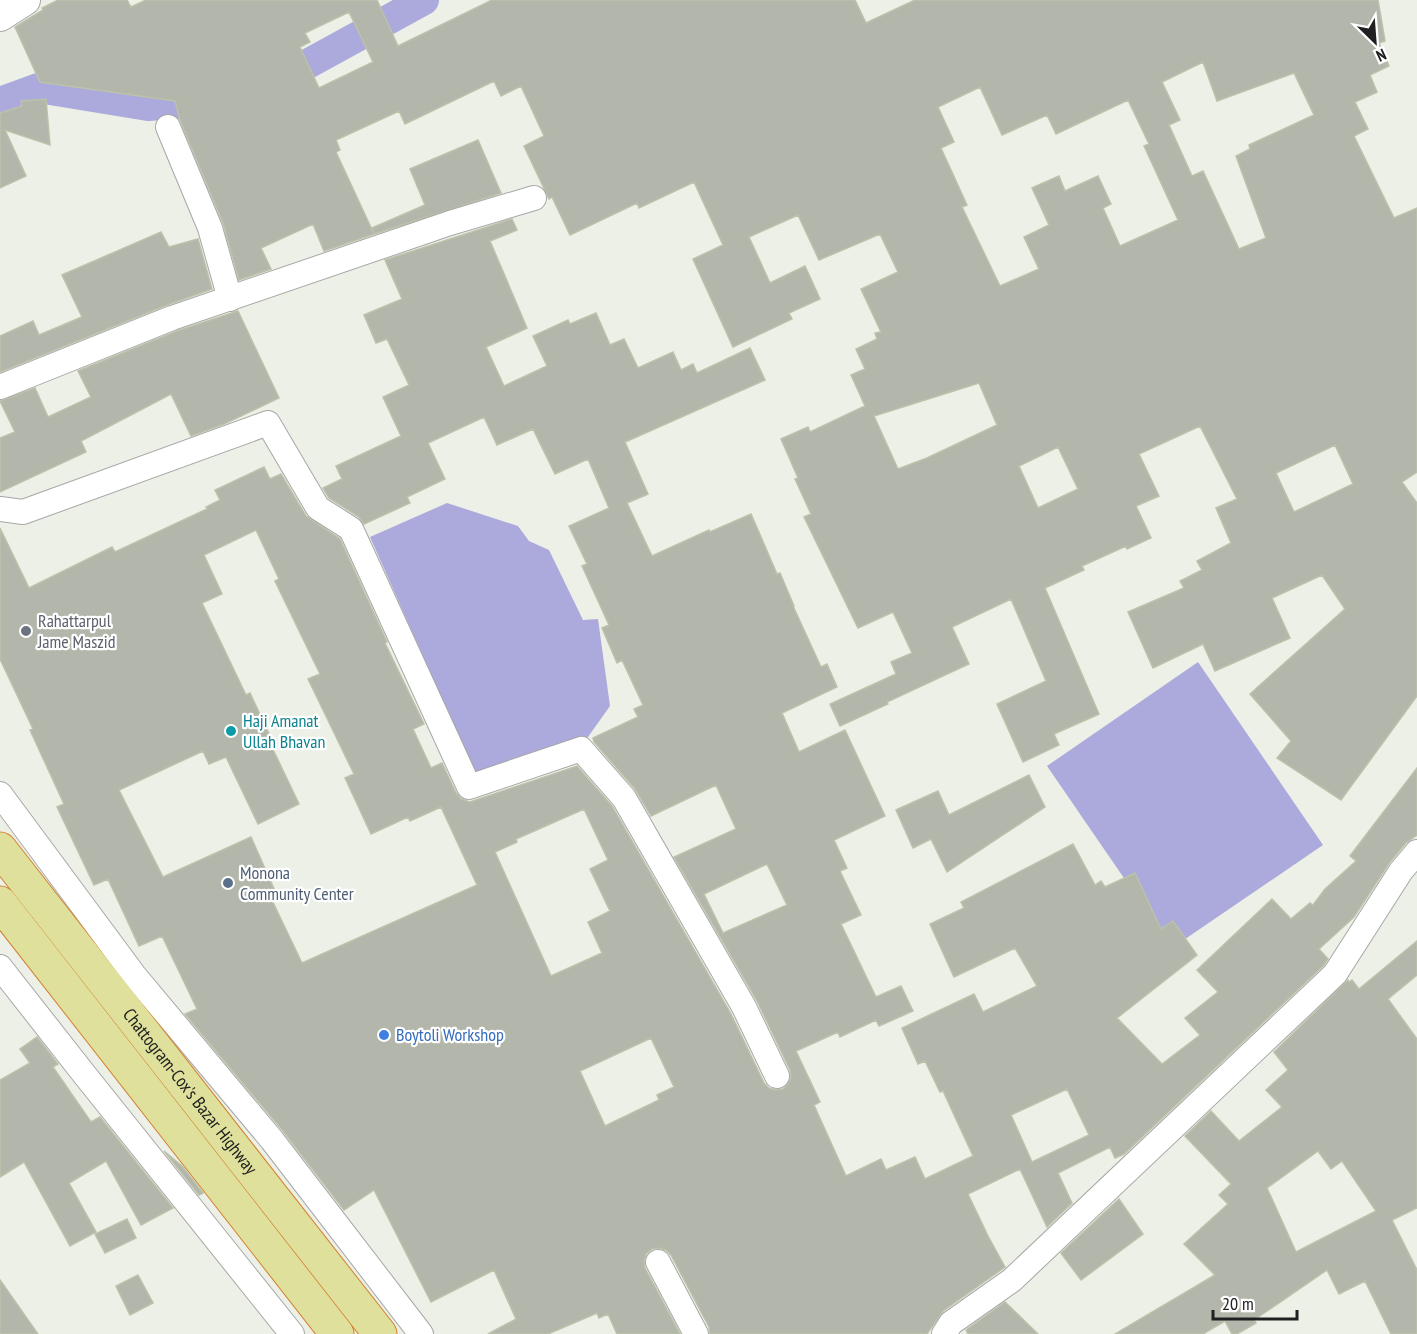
<svg xmlns="http://www.w3.org/2000/svg" width="1417" height="1334" font-family="'PT Sans Narrow',sans-serif">
  <style>
    .water { fill: #acaadc }
    .lines { fill: none; stroke-linecap: round; stroke-linejoin: round }
    .canal { stroke: #acaadc; stroke-width: 30 }
    .building { fill: #b3b6aa; stroke: #bbc2aa; stroke-width: 1.5; fill-rule: evenodd }
    .minor-casing { stroke: #a7a7a7; stroke-width: 26 }
    .tertiary-casing { stroke: #a7a7a7; stroke-width: 32 }
    .trunk-casing { stroke: #d57f2e; stroke-width: 35 }
    .minor { stroke: #fff; stroke-width: 24 }
    .tertiary { stroke: #fff; stroke-width: 30 }
    .trunk { stroke: #dee09b; stroke-width: 33 }
    .worship-dot { fill: #6b7280; stroke: #fff; stroke-width: 2 }
    .culture-dot { fill: #0f9aa8; stroke: #fff; stroke-width: 2 }
    .service-dot { fill: #5c6f8a; stroke: #fff; stroke-width: 2 }
    .shop-dot { fill: #3f7fe0; stroke: #fff; stroke-width: 2 }
    .labels { text-anchor: middle; stroke-width: 4.5; stroke-linejoin: round; paint-order: stroke }
    .worship-label { font-size: 18px; fill: #5b616d; stroke: #fff; text-anchor: start }
    .culture-label { font-size: 18px; fill: #0d838f; stroke: #fff; text-anchor: start }
    .service-label { font-size: 18px; fill: #4e5e75; stroke: #fff; text-anchor: start }
    .shop-label { font-size: 18px; fill: #366cbe; stroke: #fff; text-anchor: start }
    .street-label { font-size: 18px; fill: #202020; stroke: #fff }
  </style>
  <rect width="100%" height="100%" fill="#ecf0e7"/>
  <g class="water">
    <polygon points="447,503 518,526 529,541 549,550 583,620 598,619 610,706 583,744 477,778 370,537"/>
    <polygon points="1198,662 1323,845 1172,948 1047,766"/>
  </g>
  <g class="lines">
    <g class="canal">
      <polyline points="271,84 424,0"/>
      <polyline points="0,102 38,88 148,106 215,101"/>
    </g>
  </g>
  <g class="building">
    <path d="M58,0H127L131,7L146,0H377L398,46L492,0H855L866,23L915,0H1378L1385,41L1379,43L1389,66L1370,75L1377,92L1355,102L1368,129L1354,136L1394,218L1417,208V472L1402,482L1417,503V696L1341,800L1277,758L1291,741L1250,694L1345,609L1322,575L1272,598L1290,638L1215,671L1203,644L1153,668L1128,612L1184,588L1180,581L1202,570L1197,561L1231,543L1216,508L1237,499L1200,426L1139,454L1159,496L1136,506L1151,538L1127,549L1126,546L1082,566L1084,570L1045,588L1099,714L1054,734L1059,745L1023,762L997,704L1046,681L1011,599L952,627L969,664L887,702L888,704L840,726L830,704L896,674L891,662L912,653L893,612L858,628L804,517L811,514L795,479L798,478L781,439L808,427L810,432L865,406L851,375L865,369L856,349L877,339L875,333L881,332L861,289L898,272L880,234L819,260L798,215L749,237L770,283L805,266L820,299L789,313L792,319L733,347L693,259L723,245L694,182L639,208L637,203L570,235L552,197L549,199L524,146L544,136L521,86L501,96L494,81L405,124L399,111L336,140L340,150L336,152L374,234L324,251L313,224L261,248L271,269L239,280L223,223L180,120L175,101L40,82L15,27L43,10L42,8ZM349,12L373,62L319,88L300,47L310,42L305,33ZM1203,62L1217,101L1294,73L1314,115L1249,145L1250,149L1236,156L1266,238L1239,249L1203,171L1192,176L1169,125L1180,120L1162,82ZM980,87L1002,135L1047,115L1056,134L1128,100L1149,144L1144,146L1178,220L1120,246L1103,208L1111,204L1098,176L1065,191L1059,176L1032,188L1049,225L1024,237L1039,269L1000,286L962,207L967,205L941,148L954,142L938,107ZM979,383L997,425L927,458L898,469L874,416ZM1335,445L1353,484L1294,512L1276,473ZM1058,447L1078,489L1038,508L1019,466Z"/>
    <polygon points="46,99 50,145 5,130 26,176 0,188 0,113 22,106 21,101"/>
    <polygon points="478,140 501,193 374,234 372,228 425,205 410,169"/>
    <path d="M512,219L517,230L490,241L527,328L486,347L504,386L547,366L533,336L568,320L570,324L596,313L610,345L624,339L638,368L673,352L681,370L693,364L697,373L750,348L765,380L625,442L648,494L627,503L652,556L709,530L710,532L751,514L777,574L780,573L794,606H793L821,667L827,664L837,687L782,713L799,752L845,730L885,816L834,840L847,868L840,871L861,915L841,924L876,997L901,986L913,1011L879,1026L876,1020L840,1037L838,1032L796,1051L820,1102L814,1105L846,1176L881,1159L886,1170L915,1157L925,1179L973,1156L943,1091L940,1092L925,1061L918,1064L902,1028L974,994L983,1012L1037,986L1015,948L954,977L930,924L964,908L961,902L1073,844L1095,885L1101,881L1105,887L1135,873L1161,929L1173,921L1197,955L1117,1018L1162,1064L1200,1035L1185,1018L1218,992L1197,970L1272,899L1291,919L1310,903L1313,905L1325,889L1356,861L1350,856L1417,768V835L1406,843L1390,862L1354,917L1319,949L1328,959L1324,965L1124,1154L1115,1158L1110,1147L1058,1173L1072,1203L1047,1227L1020,1169L968,1194L988,1236L1005,1267L943,1311L927,1334H710L709,1327L671,1255L666,1250L659,1248L652,1249L646,1254L644,1261L645,1268L680,1334H617L608,1314L599,1318L597,1313L548,1334H488L516,1319L494,1270L431,1302L374,1190L344,1210L283,1131L185,1014L197,1009L162,936L139,946L108,879L94,885L57,807L64,804L30,730L33,729L0,659V528L29,588L112,547L115,552L207,509L206,507L220,500L215,490L264,467L270,479L281,474L306,516L340,539L387,642L385,643L424,724L413,729L431,768L442,763L456,793L461,799L470,802L577,766L612,806L731,1014L764,1083L769,1088L775,1090L783,1089L788,1084L791,1078L790,1070L757,1001L674,857L736,829L716,785L651,816L635,789L594,742L593,738L638,717L634,709L643,705L622,660L617,663L602,628L609,625L582,566L587,564L569,526L609,508L588,459L555,474L533,429L497,445L484,417L428,443L445,479L407,497L410,503L364,524L359,517L329,498L323,488L342,479L336,466L401,436L383,397L409,385L387,339L376,343L364,315L402,299L385,260ZM256,530L279,579L275,581L320,674L308,679L354,774L345,778L371,834L408,817L410,821L441,807L477,885L302,963L269,894L275,891L251,837L163,877L119,790L203,751L209,764L226,757L258,824L299,804L268,739L271,738L250,693L246,695L202,603L222,594L204,555ZM584,809L608,860L590,869L610,911L588,922L602,953L551,976L495,852L517,842L516,839ZM767,864L787,905L723,933L704,894ZM651,1038L674,1087L657,1095L659,1100L605,1126L580,1071ZM1067,1089L1089,1135L1032,1162L1011,1115Z"/>
    <polygon points="161,232 169,247 198,239 212,289 167,305 0,372 0,336 33,321 39,335 82,317 62,275"/>
    <polygon points="238,311 279,398 224,424 191,436 171,394 81,441 86,452 0,492 0,438 15,432 0,401 35,388 48,417 91,397 78,371 177,331"/>
    <polygon points="1029,775 1045,807 947,872 931,839 913,848 896,810 938,791 949,815"/>
    <path d="M1417,941V975L1388,999L1417,1039V1208L1392,1220L1417,1270V1334H1391L1365,1281L1339,1294L1327,1270L1254,1320L1256,1323L1237,1334H1232L1225,1321L1203,1334H1115L1215,1275L1184,1244L1228,1204L1219,1195L1231,1184L1185,1136L1211,1111L1239,1141L1282,1107L1266,1090L1288,1070L1274,1052L1348,980L1349,982L1352,980L1359,989ZM1318,1151L1331,1169L1342,1161L1376,1211L1296,1252L1267,1188Z"/>
    <polygon points="37,1037 58,1064 53,1067 91,1122 100,1117 173,1208 141,1225 106,1161 69,1183 96,1232 70,1246 24,1162 0,1177 0,1080 30,1063 20,1049"/>
    <polygon points="164,1151 182,1166 203,1193 199,1195"/>
    <polygon points="1119,1199 1143,1234 1081,1280 1061,1253"/>
    <polygon points="127,1219 136,1238 105,1253 95,1234"/>
    <polygon points="138,1275 153,1303 130,1315 116,1286"/>
    <polygon points="0,1280 38,1334 0,1334"/>
    <polygon points="1005,1302 1038,1334 968,1334 966,1330"/>
  </g>
  <g class="lines">
    <defs>
      <g id="minor">
        <polyline points="168,127 210,228 230,299"/>
        <polyline points="0,387 172,318 450,223 534,198"/>
        <polyline points="0,509 23,512 268,423 318,508 351,529 469,787 581,749 624,798 744,1007 777,1076"/>
        <polyline points="0,794 134,975 272,1140 421,1334"/>
        <polyline points="0,967 84,1074 292,1334"/>
        <polyline points="658,1262 696,1334"/>
        <polyline points="944,1334 951,1323 1012,1280 1335,974 1401,871 1417,852"/>
      </g>
      <polyline id="tertiary" points="0,16 25,0"/>
      <g id="trunk">
        <path id="s1" d="M0,849L380,1334"/>
        <polyline points="0,903 337,1334"/>
      </g>
    </defs>
    <use href="#minor" class="minor-casing"/>
    <use href="#tertiary" class="tertiary-casing"/>
    <use href="#trunk" class="trunk-casing"/>
    <use href="#minor" class="minor"/>
    <use href="#tertiary" class="tertiary"/>
    <use href="#trunk" class="trunk"/>
  </g>
  <circle class="worship-dot" cx="26" cy="631" r="6"/>
  <circle class="culture-dot" cx="231" cy="731" r="6"/>
  <circle class="service-dot" cx="228" cy="883" r="6"/>
  <circle class="shop-dot" cx="384" cy="1035" r="6"/>
  <g class="labels">
    <g class="worship-label">
      <text x="38" y="627">Rahattarpul<tspan x="38" dy="21">Jame Maszid</tspan></text>
    </g>
    <g class="culture-label">
      <text x="243" y="727">Haji Amanat<tspan x="243" dy="21">Ullah Bhavan</tspan></text>
    </g>
    <g class="service-label">
      <text x="240" y="879">Monona<tspan x="240" dy="21">Community Center</tspan></text>
    </g>
    <g class="shop-label">
      <text x="396" y="1041">Boytoli Workshop</text>
    </g>
    <g class="street-label">
      <text dy="6" stroke="none"><textPath href="#s1" startOffset="308">Chattogram-Cox's Bazar Highway</textPath></text>
    </g>
  </g>
  <g transform="translate(1375 42) rotate(155)" stroke="#ffffff" stroke-width="4.5" paint-order="stroke">
  <path d="M0-4.5L10 22L0 15L-10 22Z" fill="#202020"/>
  <text y="-9" font-size="16" font-weight="bold" text-anchor="middle" fill="#202020">N</text>
  </g>
  <path d="M1213 1310v9h84v-9" fill="none" stroke="#202020" stroke-width="3"/>
  <text x="1222" y="1310" font-size="18" fill="#202020" stroke="#ffffff" stroke-width="4.5" paint-order="stroke">20 m</text>
</svg>
